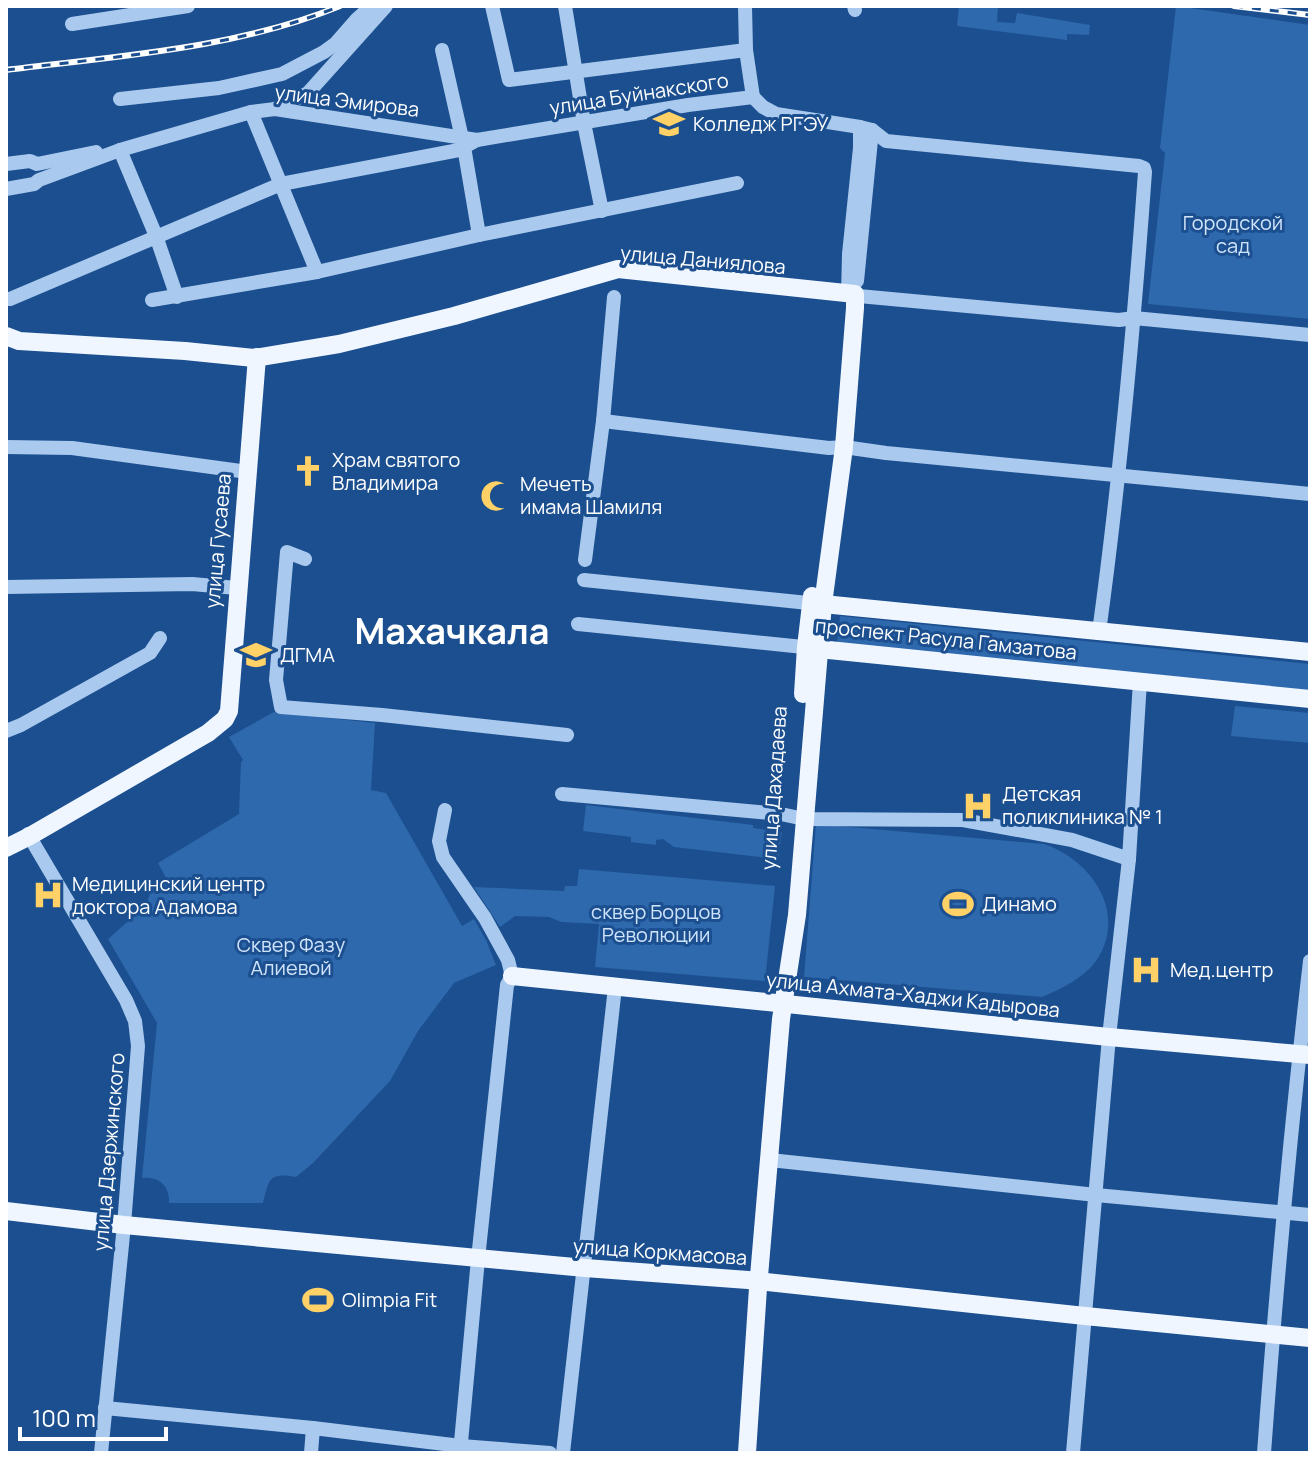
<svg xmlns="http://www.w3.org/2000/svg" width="1316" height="1459" font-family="Manrope,sans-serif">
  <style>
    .green { fill: #2e69ad }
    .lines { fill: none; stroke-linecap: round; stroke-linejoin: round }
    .minor { stroke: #a9c9ee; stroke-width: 14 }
    .major { stroke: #f0f6ff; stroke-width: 18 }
    .rail-casing { stroke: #fff; stroke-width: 6 }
    .rail { stroke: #1b4f8f; stroke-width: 3; stroke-dasharray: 9; stroke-linecap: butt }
    .labels { text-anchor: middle; stroke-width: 6; stroke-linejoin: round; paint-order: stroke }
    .street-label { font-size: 20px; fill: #fff; stroke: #1b4f8f }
    .poi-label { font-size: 20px; fill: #fff; stroke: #1b4f8f; text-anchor: start }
    .park-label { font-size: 20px; fill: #cfe3fa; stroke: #1b4f8f }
    .town-label { font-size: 36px; font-weight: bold; fill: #fff; stroke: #1b4f8f }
  </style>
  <rect width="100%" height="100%" fill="#1b4f8f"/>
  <g class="green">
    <polygon points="959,6 998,8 997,22 1015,23 1017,13 1090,25 1089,35 1067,34 1067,40 957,26"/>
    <polygon points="1176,6 1310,25 1310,319 1148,304 1165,153 1160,148"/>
    <polygon points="840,616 1310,664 1310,691 837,643"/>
    <polygon points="1235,706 1310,713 1310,743 1231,736"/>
    <path d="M274,712L375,723L371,790L386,793L462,926L474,919L486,940L496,965L454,983L418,1031L390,1081L313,1163L296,1177C269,1172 269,1179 263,1203H169C170,1186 159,1176 142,1178L157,1023L108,939L134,916L144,910L153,886L166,878L158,863L239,814L241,762L243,760L229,737Z"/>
    <polygon points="586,805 753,825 753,828 782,832 778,859 674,847 663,839 656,840 656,845 631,842 631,837 583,831"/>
    <path d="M816,824L1044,844C1090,859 1127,911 1098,958C1086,977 1063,988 1042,997L804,977Z"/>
    <polygon points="579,869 775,886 765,981 595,967 599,924 561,922 549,917 515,916 500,927 474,887 564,891 565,886 577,886"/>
  </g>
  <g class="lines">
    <g class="minor">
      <polyline points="492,6 509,80 746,50"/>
      <polyline points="565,6 584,123 602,211"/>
      <polyline points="745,6 746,50 753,97"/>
      <polyline points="854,6 855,10"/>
      <polyline points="72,24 188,6"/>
      <polyline points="442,50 464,147 479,235"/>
      <path d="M753,97L763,107L776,114L860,127L872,130L886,141L1139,166L1144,168L1145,172C1134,326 1120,479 1099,632"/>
      <polyline points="120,99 219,88 282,74 324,52 335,44 356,20 366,11 385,6"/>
      <polyline points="275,109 308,93 386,6"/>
      <polyline points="251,112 317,272"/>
      <polyline points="860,127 860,148 849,254 848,295 1119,320 1134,318 1310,335"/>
      <polyline points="120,150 156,236 177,297"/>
      <polyline points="6,164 30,161 37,164 96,152"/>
      <polyline points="6,189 34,184 39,180 120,150 251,112 275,109 477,140"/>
      <polyline points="857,281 872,130"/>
      <polyline points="6,299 10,299 281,184 459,150 477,140 688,105 753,97"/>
      <polyline points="152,300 317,272 479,235 737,183"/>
      <polyline points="603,421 829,448 844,447 886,453 1310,494"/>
      <polyline points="6,447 72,448 248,472"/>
      <polyline points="305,559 287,552 276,680 281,707 382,715 567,735"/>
      <polyline points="585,560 603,421 614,297"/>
      <polyline points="584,580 818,604"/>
      <polyline points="6,587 192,584 237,588"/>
      <polyline points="578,624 813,648"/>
      <polyline points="6,731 21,725 150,653 160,638"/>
      <polyline points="562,794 781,814 804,819 963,820 1072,840 1129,859"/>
      <polyline points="445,810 439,841 443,857 485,918 508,960 512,976 507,985 478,1259 460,1453"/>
      <polyline points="28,834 126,1000 135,1021 138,1046 124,1225 101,1453"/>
      <polyline points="770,1160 1096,1195 1310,1215"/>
      <polyline points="105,1408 313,1428 461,1446 550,1453"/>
      <polyline points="311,1453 313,1428"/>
      <polyline points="563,1453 615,987"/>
      <polyline points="1073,1453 1109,1037 1129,859 1140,681"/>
      <path d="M1264,1453C1276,1289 1291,1124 1310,961"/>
    </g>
    <g class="major">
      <polyline points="6,336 19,341 185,351 254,358 339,344 454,316 618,269 855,294 855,308 844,447 823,604 797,915 781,1019 758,1288 747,1453"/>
      <polyline points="823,604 1310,652"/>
      <polyline points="819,649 1310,699"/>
      <polyline points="803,694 806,647 812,596"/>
      <polyline points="6,848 30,836 208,733 225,719 229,711 257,357"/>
      <polyline points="512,976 1109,1037 1310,1055"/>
      <polyline points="6,1211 124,1225 585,1268 748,1280 1085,1316 1310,1338"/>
    </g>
    <defs>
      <g id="rail">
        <polyline points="1234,6 1310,15"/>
        <path d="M6,70C118,56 235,49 340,6"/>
      </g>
    </defs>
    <use href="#rail" class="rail-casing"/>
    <use href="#rail" class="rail"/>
  </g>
  <defs>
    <symbol id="university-bare" viewBox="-9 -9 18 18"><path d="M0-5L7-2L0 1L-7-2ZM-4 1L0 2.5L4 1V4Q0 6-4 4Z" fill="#ffd166" stroke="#1b4f8f" stroke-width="2.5" paint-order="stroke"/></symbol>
    <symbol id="church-bare" viewBox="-9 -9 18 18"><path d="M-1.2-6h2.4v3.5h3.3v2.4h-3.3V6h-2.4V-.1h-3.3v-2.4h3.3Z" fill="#ffd166" stroke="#1b4f8f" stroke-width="2.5" paint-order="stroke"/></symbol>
    <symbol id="mosque-bare" viewBox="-9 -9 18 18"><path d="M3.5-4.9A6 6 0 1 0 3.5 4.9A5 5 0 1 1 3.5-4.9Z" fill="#ffd166" stroke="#1b4f8f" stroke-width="2.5" paint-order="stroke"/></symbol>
    <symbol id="hospital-bare" viewBox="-9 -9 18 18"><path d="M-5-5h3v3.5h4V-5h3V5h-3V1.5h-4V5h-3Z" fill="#ffd166" stroke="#1b4f8f" stroke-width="2.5" paint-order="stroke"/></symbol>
    <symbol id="stadium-bare" viewBox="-9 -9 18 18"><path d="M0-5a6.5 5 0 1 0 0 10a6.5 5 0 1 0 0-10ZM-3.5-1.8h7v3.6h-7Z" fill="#ffd166" stroke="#1b4f8f" stroke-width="2.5" paint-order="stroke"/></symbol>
  </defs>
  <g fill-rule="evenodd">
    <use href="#university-bare" x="647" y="102" width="44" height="44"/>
    <use href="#church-bare" x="286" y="449" width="44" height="44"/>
    <use href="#mosque-bare" x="474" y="474" width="44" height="44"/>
    <use href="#university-bare" x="234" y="633" width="44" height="44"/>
    <use href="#hospital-bare" x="956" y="784" width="44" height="44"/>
    <use href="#hospital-bare" x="26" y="873" width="44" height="44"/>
    <use href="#stadium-bare" x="936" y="882" width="44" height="44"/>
    <use href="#hospital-bare" x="1124" y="948" width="44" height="44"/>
    <use href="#stadium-bare" x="296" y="1278" width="44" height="44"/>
  </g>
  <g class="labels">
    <g class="street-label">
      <text transform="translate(639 94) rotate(-9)" y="7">улица Буйнакского</text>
      <text transform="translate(347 101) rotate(7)" y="7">улица Эмирова</text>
      <text transform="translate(703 260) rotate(5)" y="7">улица Даниялова</text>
      <text transform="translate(218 541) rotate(-85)" y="7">улица Гусаева</text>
      <text transform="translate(946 639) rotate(6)" y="7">проспект Расула Гамзатова</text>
      <text transform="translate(774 788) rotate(-86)" y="7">улица Дахадаева</text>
      <text transform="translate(913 995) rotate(6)" y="7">улица Ахмата-Хаджи Кадырова</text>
      <text transform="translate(109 1152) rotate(-85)" y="7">улица Дзержинского</text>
      <text transform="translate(660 1252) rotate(4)" y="7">улица Коркмасова</text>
    </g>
    <g class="poi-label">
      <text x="693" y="131">Колледж РГЭУ</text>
      <text x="332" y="467">Храм святого<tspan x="332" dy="23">Владимира</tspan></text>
      <text x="520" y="491">Мечеть<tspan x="520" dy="23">имама Шамиля</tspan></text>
      <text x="280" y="662">ДГМА</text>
      <text x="1002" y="801">Детская<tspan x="1002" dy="23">поликлиника № 1</tspan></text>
      <text x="72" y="891">Медицинский центр<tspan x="72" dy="23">доктора Адамова</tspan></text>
      <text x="982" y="911">Динамо</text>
      <text x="1170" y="977">Мед.центр</text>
      <text x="342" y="1307">Olimpia Fit</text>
    </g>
    <g class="park-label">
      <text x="1233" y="230">Городской<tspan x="1233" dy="23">сад</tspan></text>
      <text x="656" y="919">сквер Борцов<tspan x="656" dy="23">Революции</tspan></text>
      <text x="291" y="952">Сквер Фазу<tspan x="291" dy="23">Алиевой</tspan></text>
    </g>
    <g class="town-label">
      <text x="452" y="644">Махачкала</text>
    </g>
  </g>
  <rect width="1316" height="1459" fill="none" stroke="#ffffff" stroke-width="16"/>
  <path d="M20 1427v12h146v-12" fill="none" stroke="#ffffff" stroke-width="4"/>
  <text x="32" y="1427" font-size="24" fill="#ffffff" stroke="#1b4f8f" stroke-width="6" paint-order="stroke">100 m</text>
</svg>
